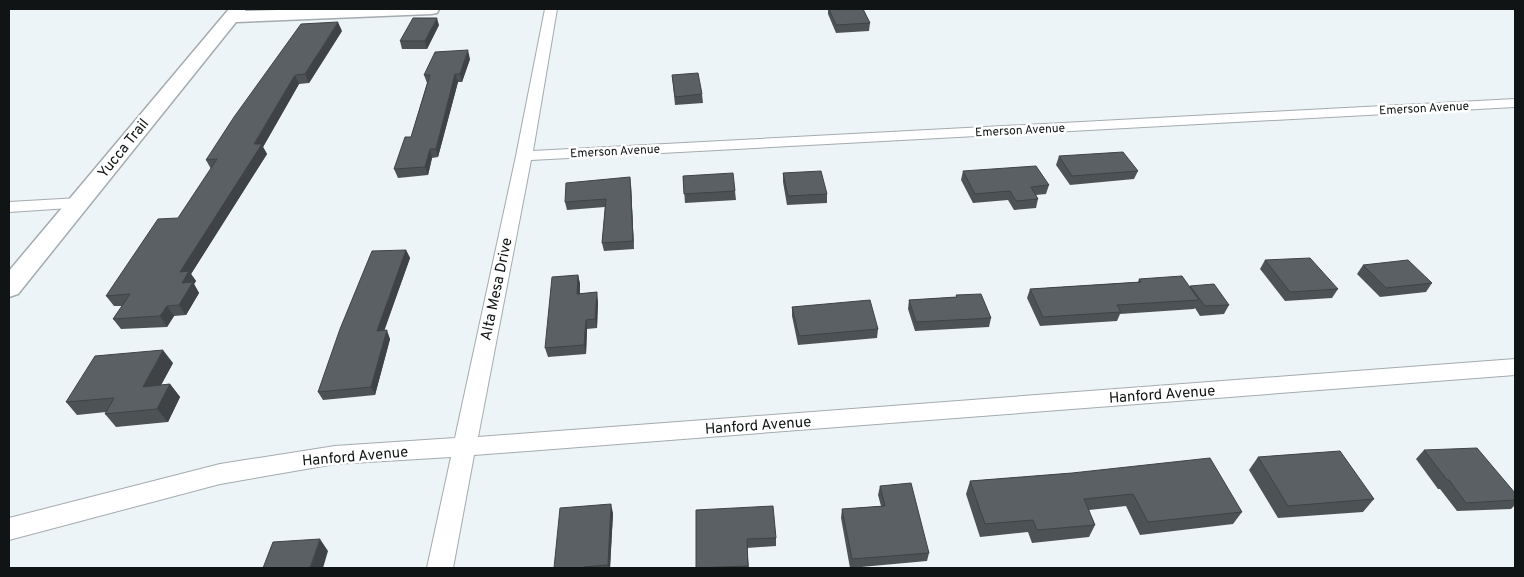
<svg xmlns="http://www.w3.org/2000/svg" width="1524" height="577" font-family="Overpass,sans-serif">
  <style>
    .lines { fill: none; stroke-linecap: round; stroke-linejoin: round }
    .street-casing { stroke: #a4abae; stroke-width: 2 }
    .secondary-casing { stroke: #a4abae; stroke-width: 3 }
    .street { fill: #fff; fill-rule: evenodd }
    .secondary { fill: #fff; fill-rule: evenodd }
    .wall { fill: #4d5355 }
    .shaded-wall { fill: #3f4345 }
    .building { fill: #5a6063; stroke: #3f4345 }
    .labels { text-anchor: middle; stroke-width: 5; stroke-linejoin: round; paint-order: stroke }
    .far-street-label { font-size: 12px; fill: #111415; stroke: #fff }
    .street-label { font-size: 15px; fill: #111415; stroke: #fff }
  </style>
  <rect width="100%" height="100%" fill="#edf4f8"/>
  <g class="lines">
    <defs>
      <g id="street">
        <polygon points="545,9 557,9 533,151 1515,99 1515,107 531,160 478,437 1515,359 1515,375 474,455 453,568 427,568 451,457 335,464 220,484 9,540 9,518 220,464 335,446 455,438 516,156"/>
        <polygon points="79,198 85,199 87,203 85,207 9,212 9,202"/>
      </g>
      <polygon id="secondary" points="229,9 246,9 245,11 310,9 439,9 437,13 431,14 236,22 18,294 9,297 9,271"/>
    </defs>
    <use href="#street" class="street-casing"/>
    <use href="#secondary" class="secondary-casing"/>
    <use href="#street" class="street"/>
    <use href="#secondary" class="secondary"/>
  </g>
  <g class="wall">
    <polygon points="828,9 863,9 870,23 869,31 836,33 828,14"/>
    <polygon points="439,25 427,49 402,49 400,41"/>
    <polygon points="342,31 309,83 299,84 263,147 267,154 191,274 196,281 194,284 199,293 186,315 174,316 167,327 121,329 113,319 122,306 114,306 106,296 178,218 211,169 206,160"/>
    <polygon points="470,59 462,82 458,82 438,157 432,158 428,175 398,178 394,169 411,137 427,83 424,75"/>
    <polygon points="672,75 702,94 703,103 675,105"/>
    <polygon points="1059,156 1138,171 1134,179 1070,185 1056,165"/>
    <polygon points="963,171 1049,185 1046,194 1036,195 1038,199 1036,208 1014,210 1008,200 973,203 961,180"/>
    <polygon points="783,173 827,194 827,203 787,205 783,182"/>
    <polygon points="683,176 735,191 736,200 685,203"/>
    <polygon points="631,185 634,249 604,251 602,243 605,207 567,210 565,202"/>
    <polygon points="406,250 410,258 384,330 390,339 375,395 323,400 318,392"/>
    <polygon points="1265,260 1338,289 1332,298 1285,301 1260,269"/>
    <polygon points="1363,265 1432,283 1426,292 1380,297 1357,274"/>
    <polygon points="578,275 580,284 580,294 598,301 597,328 587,329 586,354 548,357 545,348"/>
    <polygon points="1139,279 1190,287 1190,286 1229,305 1224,314 1200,316 1195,308 1194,309 1120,314 1117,321 1040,326 1027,298 1030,289 1138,282"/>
    <polygon points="956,295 991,318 989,327 915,331 908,309 909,300 956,297"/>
    <polygon points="792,307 878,329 877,338 798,345 792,316"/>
    <polygon points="173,363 161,385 170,384 180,397 168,422 116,427 105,414 106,412 77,415 66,402"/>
    <polygon points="1424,450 1515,493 1515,505 1511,509 1457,511 1440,489 1438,489 1416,459"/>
    <polygon points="1258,457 1374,499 1363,512 1278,518 1249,470"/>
    <polygon points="1072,473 1242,512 1233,524 1140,535 1126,506 1089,510 1095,525 1089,537 1032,543 1028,532 980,537 966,494 970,481"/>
    <polygon points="880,486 929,553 927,561 850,568 841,518 842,509 881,506 878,495"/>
    <polygon points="696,510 776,538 776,546 747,548 749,568 696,568"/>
    <polygon points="613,513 610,568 554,568"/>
  </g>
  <g class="shaded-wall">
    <polygon points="437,18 439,25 427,49 425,41"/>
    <polygon points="338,22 342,31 309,83 305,74"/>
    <polygon points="468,50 470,59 462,82 460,74"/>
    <polygon points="455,74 458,82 438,157 436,149"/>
    <polygon points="295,75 299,84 263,147 267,154 191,274 196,281 194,284 199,293 186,315 179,305 182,283 180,272"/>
    <polygon points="430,149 432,158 428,175 425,167"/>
    <polygon points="630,177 631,185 634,249 633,241"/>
    <polygon points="406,250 410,258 381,340 377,331"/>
    <polygon points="578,275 580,284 579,303 577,294"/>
    <polygon points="597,292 598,301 597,328 595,319"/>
    <polygon points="167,306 174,316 167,327 160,316"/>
    <polygon points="586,320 587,329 586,354 584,345"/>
    <polygon points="387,330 390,339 375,395 371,387"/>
    <polygon points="163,350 173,363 153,400 143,387"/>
    <polygon points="170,384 180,397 168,422 157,409"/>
    <polygon points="611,504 613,513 610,568 608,568 608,565"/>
    <polygon points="320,539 328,551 323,568 310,568"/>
  </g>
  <g class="building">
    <polygon points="829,9 863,9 870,23 836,25"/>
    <polygon points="413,18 437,18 425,41 400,41"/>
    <polygon points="338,22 305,74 295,75 254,144 262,144 180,272 189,271 182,283 193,282 179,305 167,306 160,316 113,319 130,294 106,296 158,219 178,218 217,159 206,160 234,117 301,24"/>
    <polygon points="468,50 460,74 455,74 436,149 430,149 425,167 394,169 405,137 411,137 430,75 424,75 435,52"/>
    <polygon points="698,73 702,94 675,97 672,75"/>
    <polygon points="1123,152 1138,171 1072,176 1059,156"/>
    <polygon points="1036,166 1049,185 1031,187 1038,199 1016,201 1010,191 975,194 963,171"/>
    <polygon points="821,171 827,194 788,196 783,173"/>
    <polygon points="733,173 735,191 684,194 683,176"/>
    <polygon points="630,177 633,241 602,243 606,199 565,202 566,183"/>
    <polygon points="406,250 377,331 387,330 371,387 318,392 340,329 372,251"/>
    <polygon points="1310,258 1338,289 1290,292 1265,260"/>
    <polygon points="1408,260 1432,283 1386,288 1363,265"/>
    <polygon points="578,275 577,294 597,292 595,319 586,320 584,345 545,348 552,277"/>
    <polygon points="1182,276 1199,300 1117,305 1121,312 1043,317 1030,289 1141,282 1139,279"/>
    <polygon points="1214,284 1229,305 1205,306 1190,286"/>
    <polygon points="981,294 991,318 916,322 909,300 957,297 956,295"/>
    <polygon points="870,300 878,329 799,336 792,307"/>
    <polygon points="163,350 143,387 170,384 157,409 105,414 114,398 66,402 95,356"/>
    <polygon points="1477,448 1515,493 1515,500 1466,503 1449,480 1447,480 1424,450"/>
    <polygon points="1340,451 1374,499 1288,506 1258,457"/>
    <polygon points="1210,458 1242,512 1148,522 1133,494 1084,499 1095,525 1037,530 1033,520 985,524 970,481 1072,473"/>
    <polygon points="911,483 929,553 852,559 842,509 885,506 880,486"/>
    <polygon points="611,504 608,565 584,567 584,568 554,568 560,508"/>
    <polygon points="773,506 776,538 747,539 748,566 696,568 696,510"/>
    <polygon points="320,539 310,568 263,568 273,542"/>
  </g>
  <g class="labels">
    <g class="far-street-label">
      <text transform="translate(1424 108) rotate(-3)" y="4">Emerson Avenue</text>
      <text transform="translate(1020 130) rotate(-3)" y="4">Emerson Avenue</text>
      <text transform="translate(615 151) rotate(-3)" y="4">Emerson Avenue</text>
    </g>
    <g class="street-label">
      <text transform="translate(123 148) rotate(-51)" y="5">Yucca Trail</text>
      <text transform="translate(496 289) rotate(-78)" y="5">Alta Mesa Drive</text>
      <text transform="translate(1162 394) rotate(-4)" y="5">Hanford Avenue</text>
      <text transform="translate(758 425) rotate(-4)" y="5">Hanford Avenue</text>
      <text transform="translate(355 456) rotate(-5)" y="5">Hanford Avenue</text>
    </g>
  </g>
  <rect width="1524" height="577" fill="none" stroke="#111415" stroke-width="20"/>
</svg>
